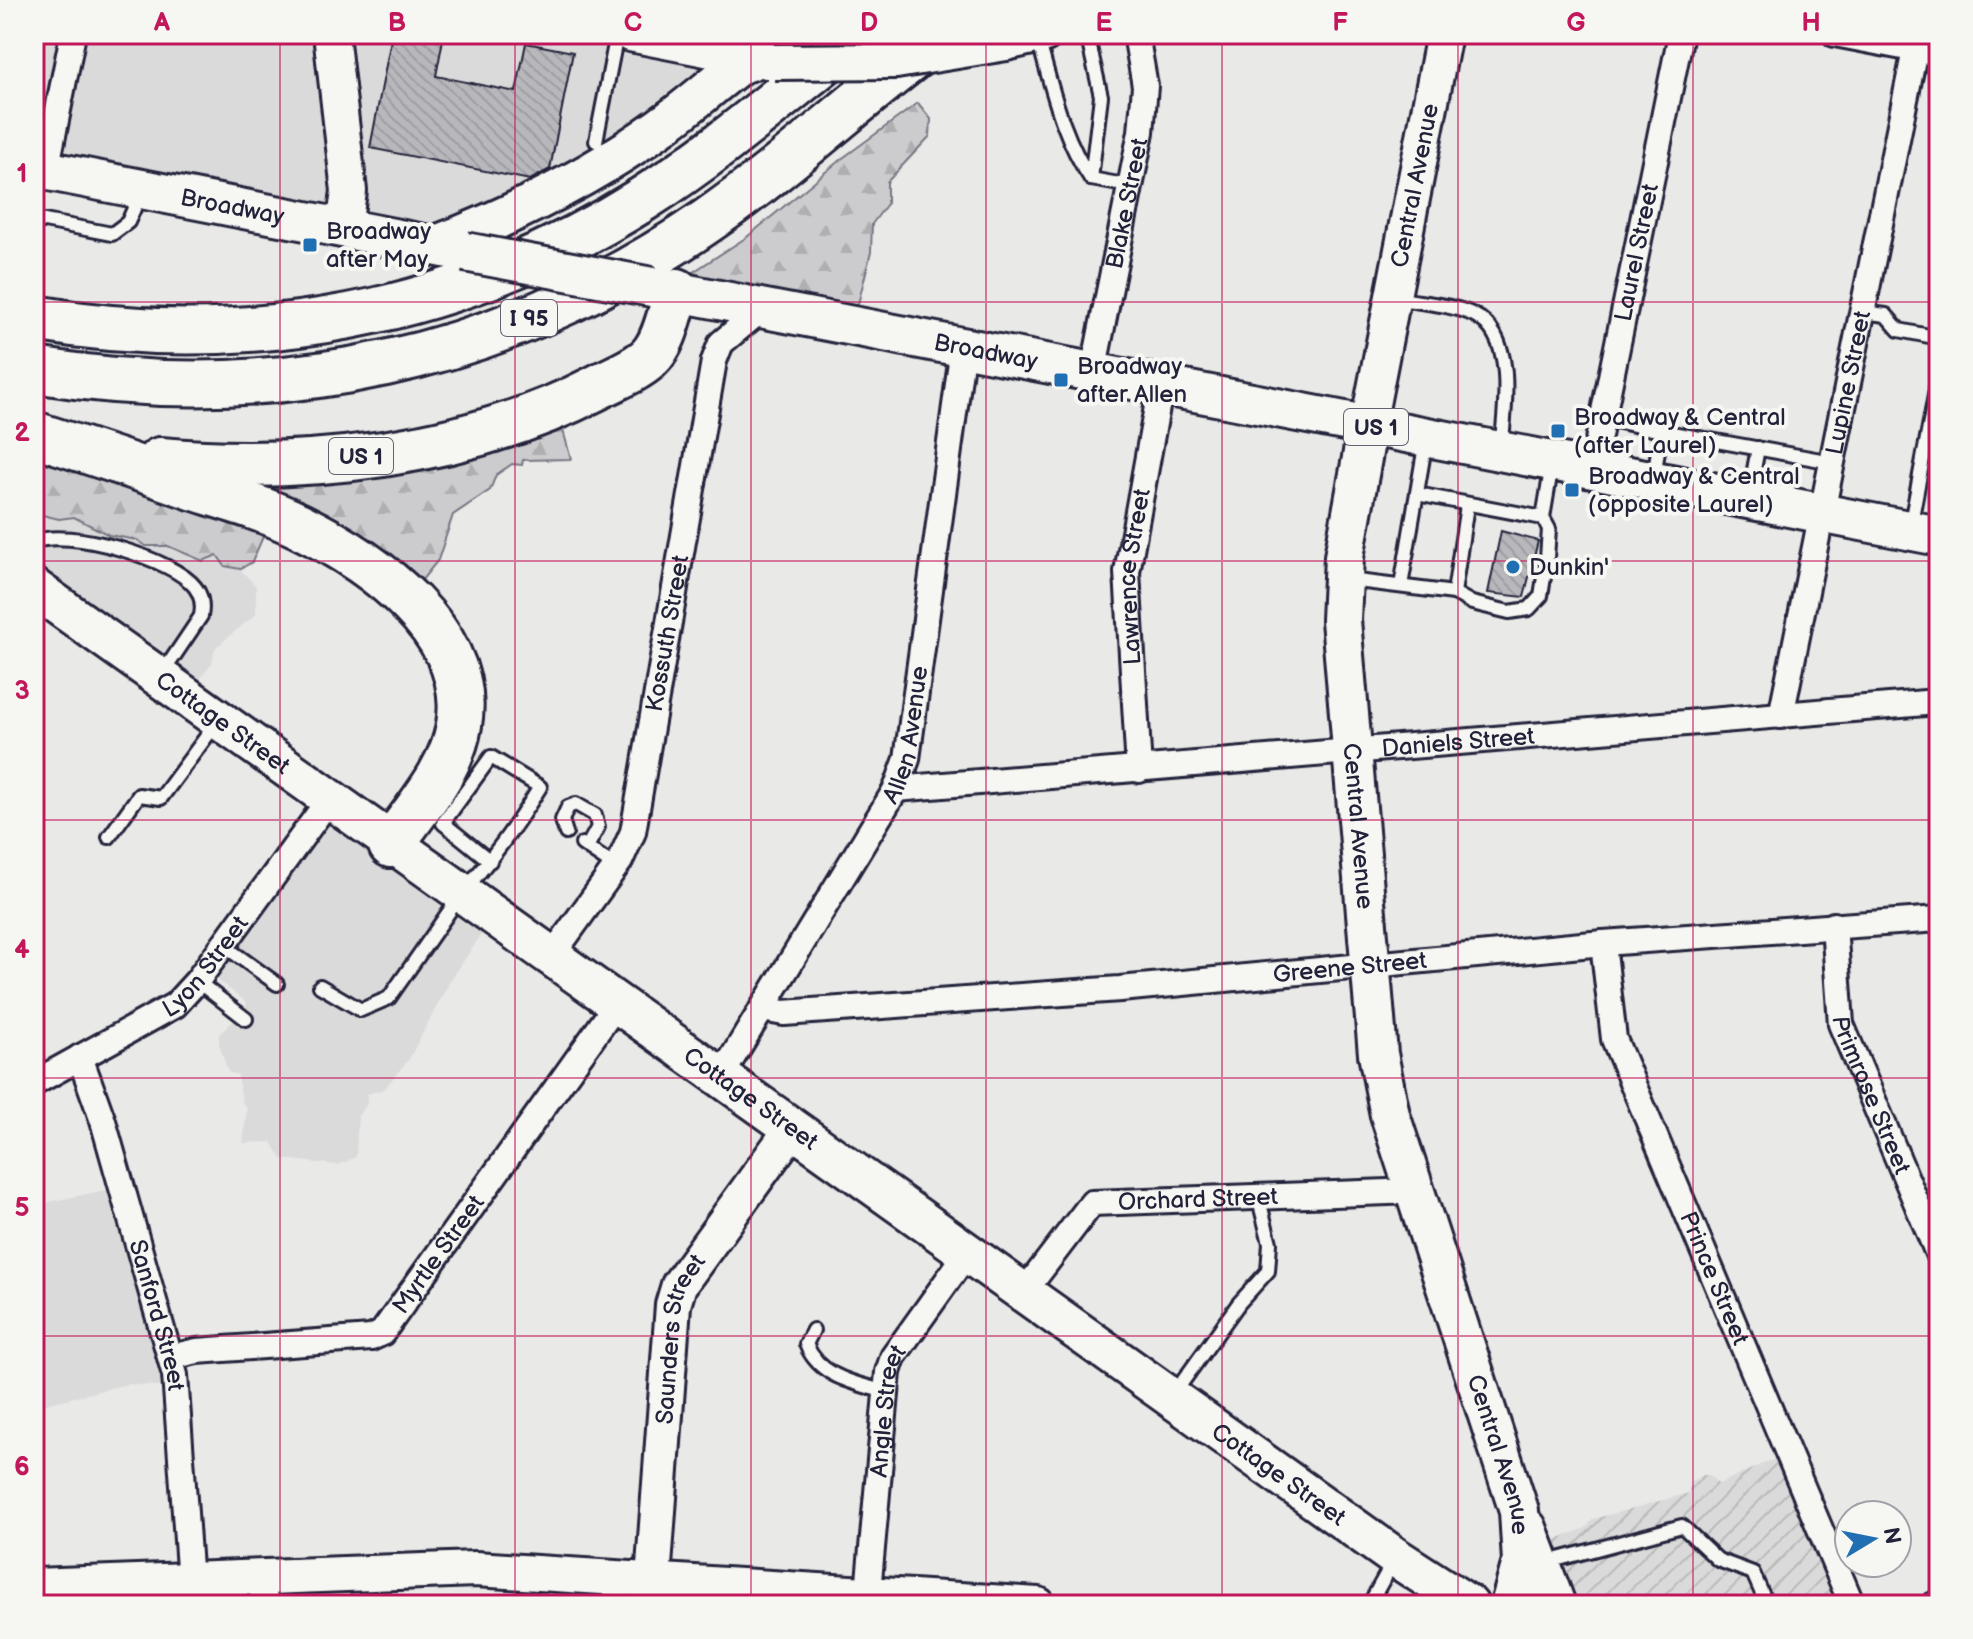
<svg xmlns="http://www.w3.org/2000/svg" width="1973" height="1639" font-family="'Balsamiq Sans',sans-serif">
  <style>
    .built { fill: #dadada }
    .industrial { fill: url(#industrial-furrows) }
    .forest { fill: url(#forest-firs); stroke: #777784; stroke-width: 2 }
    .building { fill: url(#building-back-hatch); stroke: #22223b; stroke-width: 2 }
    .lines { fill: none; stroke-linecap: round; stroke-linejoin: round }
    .lane-casing { stroke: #22223b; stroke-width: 18 }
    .street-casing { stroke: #22223b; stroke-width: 30 }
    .secondary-casing { stroke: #22223b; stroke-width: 40 }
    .primary-casing { stroke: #22223b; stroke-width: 44 }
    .highway-casing { stroke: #22223b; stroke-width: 50 }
    .lane { stroke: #f6f6f2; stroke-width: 12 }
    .street { stroke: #f6f6f2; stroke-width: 24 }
    .secondary { stroke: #f6f6f2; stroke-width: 34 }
    .primary { stroke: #f6f6f2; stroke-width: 38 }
    .highway { stroke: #f6f6f2; stroke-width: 44 }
    .secondary-bridge-casing { stroke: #22223b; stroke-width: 40; stroke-linecap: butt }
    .primary-bridge-casing { stroke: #22223b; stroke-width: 44; stroke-linecap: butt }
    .secondary-bridge { stroke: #f6f6f2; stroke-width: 34 }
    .primary-bridge { stroke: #f6f6f2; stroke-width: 38 }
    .grid { fill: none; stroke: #c2185b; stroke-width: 2; stroke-opacity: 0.55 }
    .poi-dot { fill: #1f6fb2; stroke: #f6f6f2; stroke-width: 3 }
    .labels { text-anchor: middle; stroke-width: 8; stroke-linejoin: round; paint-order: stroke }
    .shield { fill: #f6f6f2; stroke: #626272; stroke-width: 2 }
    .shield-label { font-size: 22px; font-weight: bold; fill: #22223b }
    .street-label { font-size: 24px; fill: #22223b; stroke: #f6f6f2 }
    .poi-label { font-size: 24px; fill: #22223b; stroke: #f6f6f2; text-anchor: start }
    .neatline { fill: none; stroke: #c2185b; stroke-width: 3 }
    .grid-label { font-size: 26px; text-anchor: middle; font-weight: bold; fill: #c2185b }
  </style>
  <defs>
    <pattern id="industrial-furrows" width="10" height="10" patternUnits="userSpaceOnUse" patternTransform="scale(2)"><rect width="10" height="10" fill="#dadada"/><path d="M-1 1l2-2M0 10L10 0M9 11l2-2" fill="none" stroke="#bbbbbc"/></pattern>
    <pattern id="forest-firs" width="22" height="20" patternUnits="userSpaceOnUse" patternTransform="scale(2)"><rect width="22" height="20" fill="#ccccce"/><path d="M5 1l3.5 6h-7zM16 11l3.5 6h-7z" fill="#afafb2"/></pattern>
    <pattern id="building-back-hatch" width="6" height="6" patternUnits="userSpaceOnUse" patternTransform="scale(2)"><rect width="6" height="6" fill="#b8b8bc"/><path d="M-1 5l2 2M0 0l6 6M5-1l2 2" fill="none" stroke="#9e9ea2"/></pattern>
  </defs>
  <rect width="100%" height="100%" fill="#e9e9e7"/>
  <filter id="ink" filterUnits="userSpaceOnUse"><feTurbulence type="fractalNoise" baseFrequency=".0125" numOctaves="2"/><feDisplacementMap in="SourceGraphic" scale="16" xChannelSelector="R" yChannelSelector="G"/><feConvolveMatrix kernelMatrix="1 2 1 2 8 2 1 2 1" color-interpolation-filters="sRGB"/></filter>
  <g filter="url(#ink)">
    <g class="built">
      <polygon points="34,34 573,34 735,61 448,249 34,174"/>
      <polygon points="34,513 59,519 73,516 109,535 138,540 146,546 168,546 203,560 217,555 225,566 240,569 256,586 256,614 215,648 212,663 182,703 34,601"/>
      <polygon points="319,808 489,923 450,981 409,1059 384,1089 367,1094 367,1104 358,1116 356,1157 338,1165 282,1159 272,1142 243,1143 247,1108 242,1102 238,1075 228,1072 219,1044 219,1034 244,1012 247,1003 206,971"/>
      <polygon points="111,1189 166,1387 127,1384 34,1407 34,1205"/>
    </g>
    <polygon class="industrial" points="1781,1456 1845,1605 1505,1605 1530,1549 1586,1528 1593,1519 1689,1493 1690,1482 1703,1475 1710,1475 1718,1484"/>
    <g class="forest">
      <polygon points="918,103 931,119 930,136 887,182 887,204 872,224 871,252 853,324 672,290 690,274 747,237 840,160"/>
      <polygon points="556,405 571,459 523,460 522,465 512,464 496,475 490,490 453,515 438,560 405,601 268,525 252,562 240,569 225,566 217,555 203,561 168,546 146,546 137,540 109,535 74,517 59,519 34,513 34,449 121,479"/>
    </g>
    <g class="building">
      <polygon points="392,34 444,34 436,76 516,92 526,43 573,52 550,169 530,180 370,148"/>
      <polygon points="1501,531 1538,541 1524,597 1488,593"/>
    </g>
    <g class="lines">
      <defs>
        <g id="lane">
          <polyline points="1087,34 1101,96 1091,179"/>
          <path d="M1038,39C1052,87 1062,137 1091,179L1130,186"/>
          <polyline points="596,141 617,34"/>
          <polyline points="34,219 112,234 128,222 140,195"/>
          <path d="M1395,298C1420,303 1452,304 1474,315C1517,336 1505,410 1501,448"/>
          <polyline points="1863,312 1886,315 1899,330 1939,338"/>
          <polyline points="1602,418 1661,431"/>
          <polyline points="1654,477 1661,431 1832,462"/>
          <polyline points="1417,494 1543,518"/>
          <polyline points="1749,497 1758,448"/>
          <polyline points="1910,528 1939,374"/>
          <path d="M34,542C67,527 174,559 195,587C202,596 203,606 201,616L162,674"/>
          <polyline points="1349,580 1454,593 1472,603 1509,612 1529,609 1541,596 1547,558 1549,529 1543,518 1552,464"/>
          <polyline points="1401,586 1426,440"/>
          <polyline points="1454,593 1467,505"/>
          <polyline points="566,833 562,820 568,807 576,804 595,815 598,827 587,847"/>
          <polyline points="109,837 139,795 161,798 215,725"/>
          <polyline points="582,844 616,867"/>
          <polyline points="223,945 277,984"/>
          <polyline points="197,981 246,1019"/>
          <path d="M320,986L361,1010L389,998L462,893C494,856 514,829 540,787L491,757L443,823L490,861"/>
          <path d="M813,1330L806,1344C819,1377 854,1383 886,1392"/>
          <polyline points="1173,1395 1239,1303 1268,1271 1270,1243 1258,1196"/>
          <polyline points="1544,1563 1682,1526 1718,1560 1753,1573 1767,1605"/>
          <polyline points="1369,1605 1394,1560"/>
        </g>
        <g id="street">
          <polyline points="1835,34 1939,54"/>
          <polyline points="46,171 73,34"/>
          <path id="s1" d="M1093,372L1141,132L1145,86L1136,34"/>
          <path id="s2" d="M1592,470L1681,34"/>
          <path id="s3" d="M1781,716L1915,50"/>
          <path id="s4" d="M1139,770L1127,572L1161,385"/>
          <path id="s5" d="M896,789L1925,703"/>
          <path id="s6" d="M1834,925L1841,1024L1939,1256"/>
          <path id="s7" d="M1603,943L1614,1039L1852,1605"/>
          <path id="s8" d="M553,954L620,861L633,832L714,361L721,343L762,309"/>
          <path id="s9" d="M762,1009L784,1013L1120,989L1603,943L1939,919"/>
          <path id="s10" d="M80,1057L103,1121L175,1375L190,1582"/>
          <path id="s11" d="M720,1078L896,789L907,759L963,347"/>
          <path id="s12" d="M34,1083L175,1005L197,981L331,797"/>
          <path id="s13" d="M1024,1292L1092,1203L1415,1191"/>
          <path id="s14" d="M171,1357L197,1351L371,1338L382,1333L618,1002"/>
          <polyline points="256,1579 268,1605"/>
          <path id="s15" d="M868,1592L888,1372L893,1357L967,1253"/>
          <polyline points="1934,1605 1939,1603"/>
        </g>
        <g id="secondary">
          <polyline points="331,34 349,191 344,228"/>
          <polyline points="630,34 767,61"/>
          <polyline points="1006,43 1045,34"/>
          <path id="s16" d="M1368,425L1444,34"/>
          <path id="s17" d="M653,1580L673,1305L679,1285L792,1129"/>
          <polyline points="34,1586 475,1569 1038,1605"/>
        </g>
        <g id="primary">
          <path id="s18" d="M34,168L465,252"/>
          <path d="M434,246C514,215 590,178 660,127C690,106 717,81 747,59"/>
          <path id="s19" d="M652,287L1939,536"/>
          <path id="s20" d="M1368,425L1344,557L1341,620L1378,1054L1390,1115L1519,1511L1522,1562L1510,1605"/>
          <path id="s21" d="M34,588L1395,1557L1469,1605"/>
          <polyline points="1527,1528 1556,1605"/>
        </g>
        <g id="highway">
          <polyline points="747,59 778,34"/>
          <path d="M34,318C247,355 459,315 643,199C719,151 788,90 859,34"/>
          <path d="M34,370C277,410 504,361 707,221C790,164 863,93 944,34"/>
          <path d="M34,434C88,451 142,469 195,488C230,499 265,509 298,525C370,560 475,632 459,725C452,770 417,808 391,845"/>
          <path d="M160,460C304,473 465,455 596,388C612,379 635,371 649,358C665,343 670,312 677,291"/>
        </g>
      </defs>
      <use href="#lane" class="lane-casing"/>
      <use href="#street" class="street-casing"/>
      <use href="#secondary" class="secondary-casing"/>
      <use href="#primary" class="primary-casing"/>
      <use href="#highway" class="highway-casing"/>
      <use href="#lane" class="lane"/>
      <use href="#street" class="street"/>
      <use href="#secondary" class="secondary"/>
      <use href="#primary" class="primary"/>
      <use href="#highway" class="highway"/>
      <defs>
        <polyline id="secondary-bridge" points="774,62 896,61 1006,43"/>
        <polyline id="primary-bridge" points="465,252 652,287"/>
      </defs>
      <use href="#secondary-bridge" class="secondary-bridge-casing"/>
      <use href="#primary-bridge" class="primary-bridge-casing"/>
      <use href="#secondary-bridge" class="secondary-bridge"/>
      <use href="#primary-bridge" class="primary-bridge"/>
    </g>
  </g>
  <path class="grid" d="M280,34V1605M515,34V1605M751,34V1605M986,34V1605M1222,34V1605M1458,34V1605M1693,34V1605M34,302H1939M34,561H1939M34,820H1939M34,1078H1939M34,1336H1939"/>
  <g class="poi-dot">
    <rect x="302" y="237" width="16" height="16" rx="4"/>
    <rect x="1053" y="372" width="16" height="16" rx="4"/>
    <rect x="1550" y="423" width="16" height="16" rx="4"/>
    <rect x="1564" y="482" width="16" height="16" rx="4"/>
    <circle cx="1513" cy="567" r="8"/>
  </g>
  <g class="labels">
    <g class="shield">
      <rect x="501" y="300" width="56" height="36" rx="6"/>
      <rect x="1344" y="409" width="64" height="36" rx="6"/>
      <rect x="329" y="438" width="64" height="36" rx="6"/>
    </g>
    <g class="shield-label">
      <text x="529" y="326">I 95</text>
      <text x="1376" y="435">US 1</text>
      <text x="361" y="464">US 1</text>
    </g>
    <g class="street-label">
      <text dy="8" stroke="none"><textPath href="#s16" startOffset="244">Central Avenue</textPath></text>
      <text dy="8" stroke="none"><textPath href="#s1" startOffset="172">Blake Street</textPath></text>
      <text dy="8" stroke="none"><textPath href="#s18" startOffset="202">Broadway</textPath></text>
      <text dy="8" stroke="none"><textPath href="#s2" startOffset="222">Laurel Street</textPath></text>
      <text dy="8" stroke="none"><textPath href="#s19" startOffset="340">Broadway</textPath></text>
      <text dy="8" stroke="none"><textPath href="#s3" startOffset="340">Lupine Street</textPath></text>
      <text dy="8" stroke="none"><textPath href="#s4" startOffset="194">Lawrence Street</textPath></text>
      <text dy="8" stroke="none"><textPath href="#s8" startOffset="348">Kossuth Street</textPath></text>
      <text dy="8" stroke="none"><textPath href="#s21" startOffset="232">Cottage Street</textPath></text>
      <text dy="8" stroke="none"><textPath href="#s11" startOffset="394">Allen Avenue</textPath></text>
      <text dy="8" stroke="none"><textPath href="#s5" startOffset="564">Daniels Street</textPath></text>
      <text dy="8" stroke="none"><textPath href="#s20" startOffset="404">Central Avenue</textPath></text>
      <text dy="8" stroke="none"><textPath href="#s12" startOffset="210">Lyon Street</textPath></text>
      <text dy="8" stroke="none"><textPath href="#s9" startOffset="590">Greene Street</textPath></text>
      <text dy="8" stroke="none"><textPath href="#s6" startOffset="176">Primrose Street</textPath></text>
      <text dy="8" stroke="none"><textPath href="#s21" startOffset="880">Cottage Street</textPath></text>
      <text dy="8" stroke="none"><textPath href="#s13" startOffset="218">Orchard Street</textPath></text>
      <text dy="8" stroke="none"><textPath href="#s14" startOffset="310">Myrtle Street</textPath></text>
      <text dy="8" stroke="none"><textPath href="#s7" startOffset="356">Prince Street</textPath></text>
      <text dy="8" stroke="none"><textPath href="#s10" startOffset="270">Sanford Street</textPath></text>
      <text dy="8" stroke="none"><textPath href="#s17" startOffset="244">Saunders Street</textPath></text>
      <text dy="8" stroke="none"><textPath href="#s15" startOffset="182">Angle Street</textPath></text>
      <text dy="8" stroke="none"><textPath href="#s20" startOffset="1052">Central Avenue</textPath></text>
      <text dy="8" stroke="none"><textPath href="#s21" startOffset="1528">Cottage Street</textPath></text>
    </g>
    <g class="poi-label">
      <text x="326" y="239">Broadway<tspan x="326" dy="28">after May</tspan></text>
      <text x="1077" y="374">Broadway<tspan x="1077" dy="28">after Allen</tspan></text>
      <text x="1574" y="425">Broadway &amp; Central<tspan x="1574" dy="28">(after Laurel)</tspan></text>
      <text x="1588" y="484">Broadway &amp; Central<tspan x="1588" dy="28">(opposite Laurel)</tspan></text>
      <text x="1529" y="575">Dunkin'</text>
    </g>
  </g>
  <rect width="1973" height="1639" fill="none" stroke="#f6f6f2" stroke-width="88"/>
  <g transform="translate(1873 1539) rotate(80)"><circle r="38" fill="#f6f6f2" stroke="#a1a1a9" stroke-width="2"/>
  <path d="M0-6L14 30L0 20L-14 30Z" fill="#1f6fb2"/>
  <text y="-12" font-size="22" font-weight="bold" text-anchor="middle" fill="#22223b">N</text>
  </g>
  <rect x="44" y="44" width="1885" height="1551" class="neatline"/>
  <g class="grid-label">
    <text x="162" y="31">A</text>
    <text x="397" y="31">B</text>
    <text x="633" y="31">C</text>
    <text x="869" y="31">D</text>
    <text x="1104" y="31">E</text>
    <text x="1340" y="31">F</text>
    <text x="1576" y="31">G</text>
    <text x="1811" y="31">H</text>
    <text x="22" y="182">1</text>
    <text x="22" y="441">2</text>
    <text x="22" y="699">3</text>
    <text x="22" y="958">4</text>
    <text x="22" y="1216">5</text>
    <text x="22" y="1475">6</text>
  </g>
</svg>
